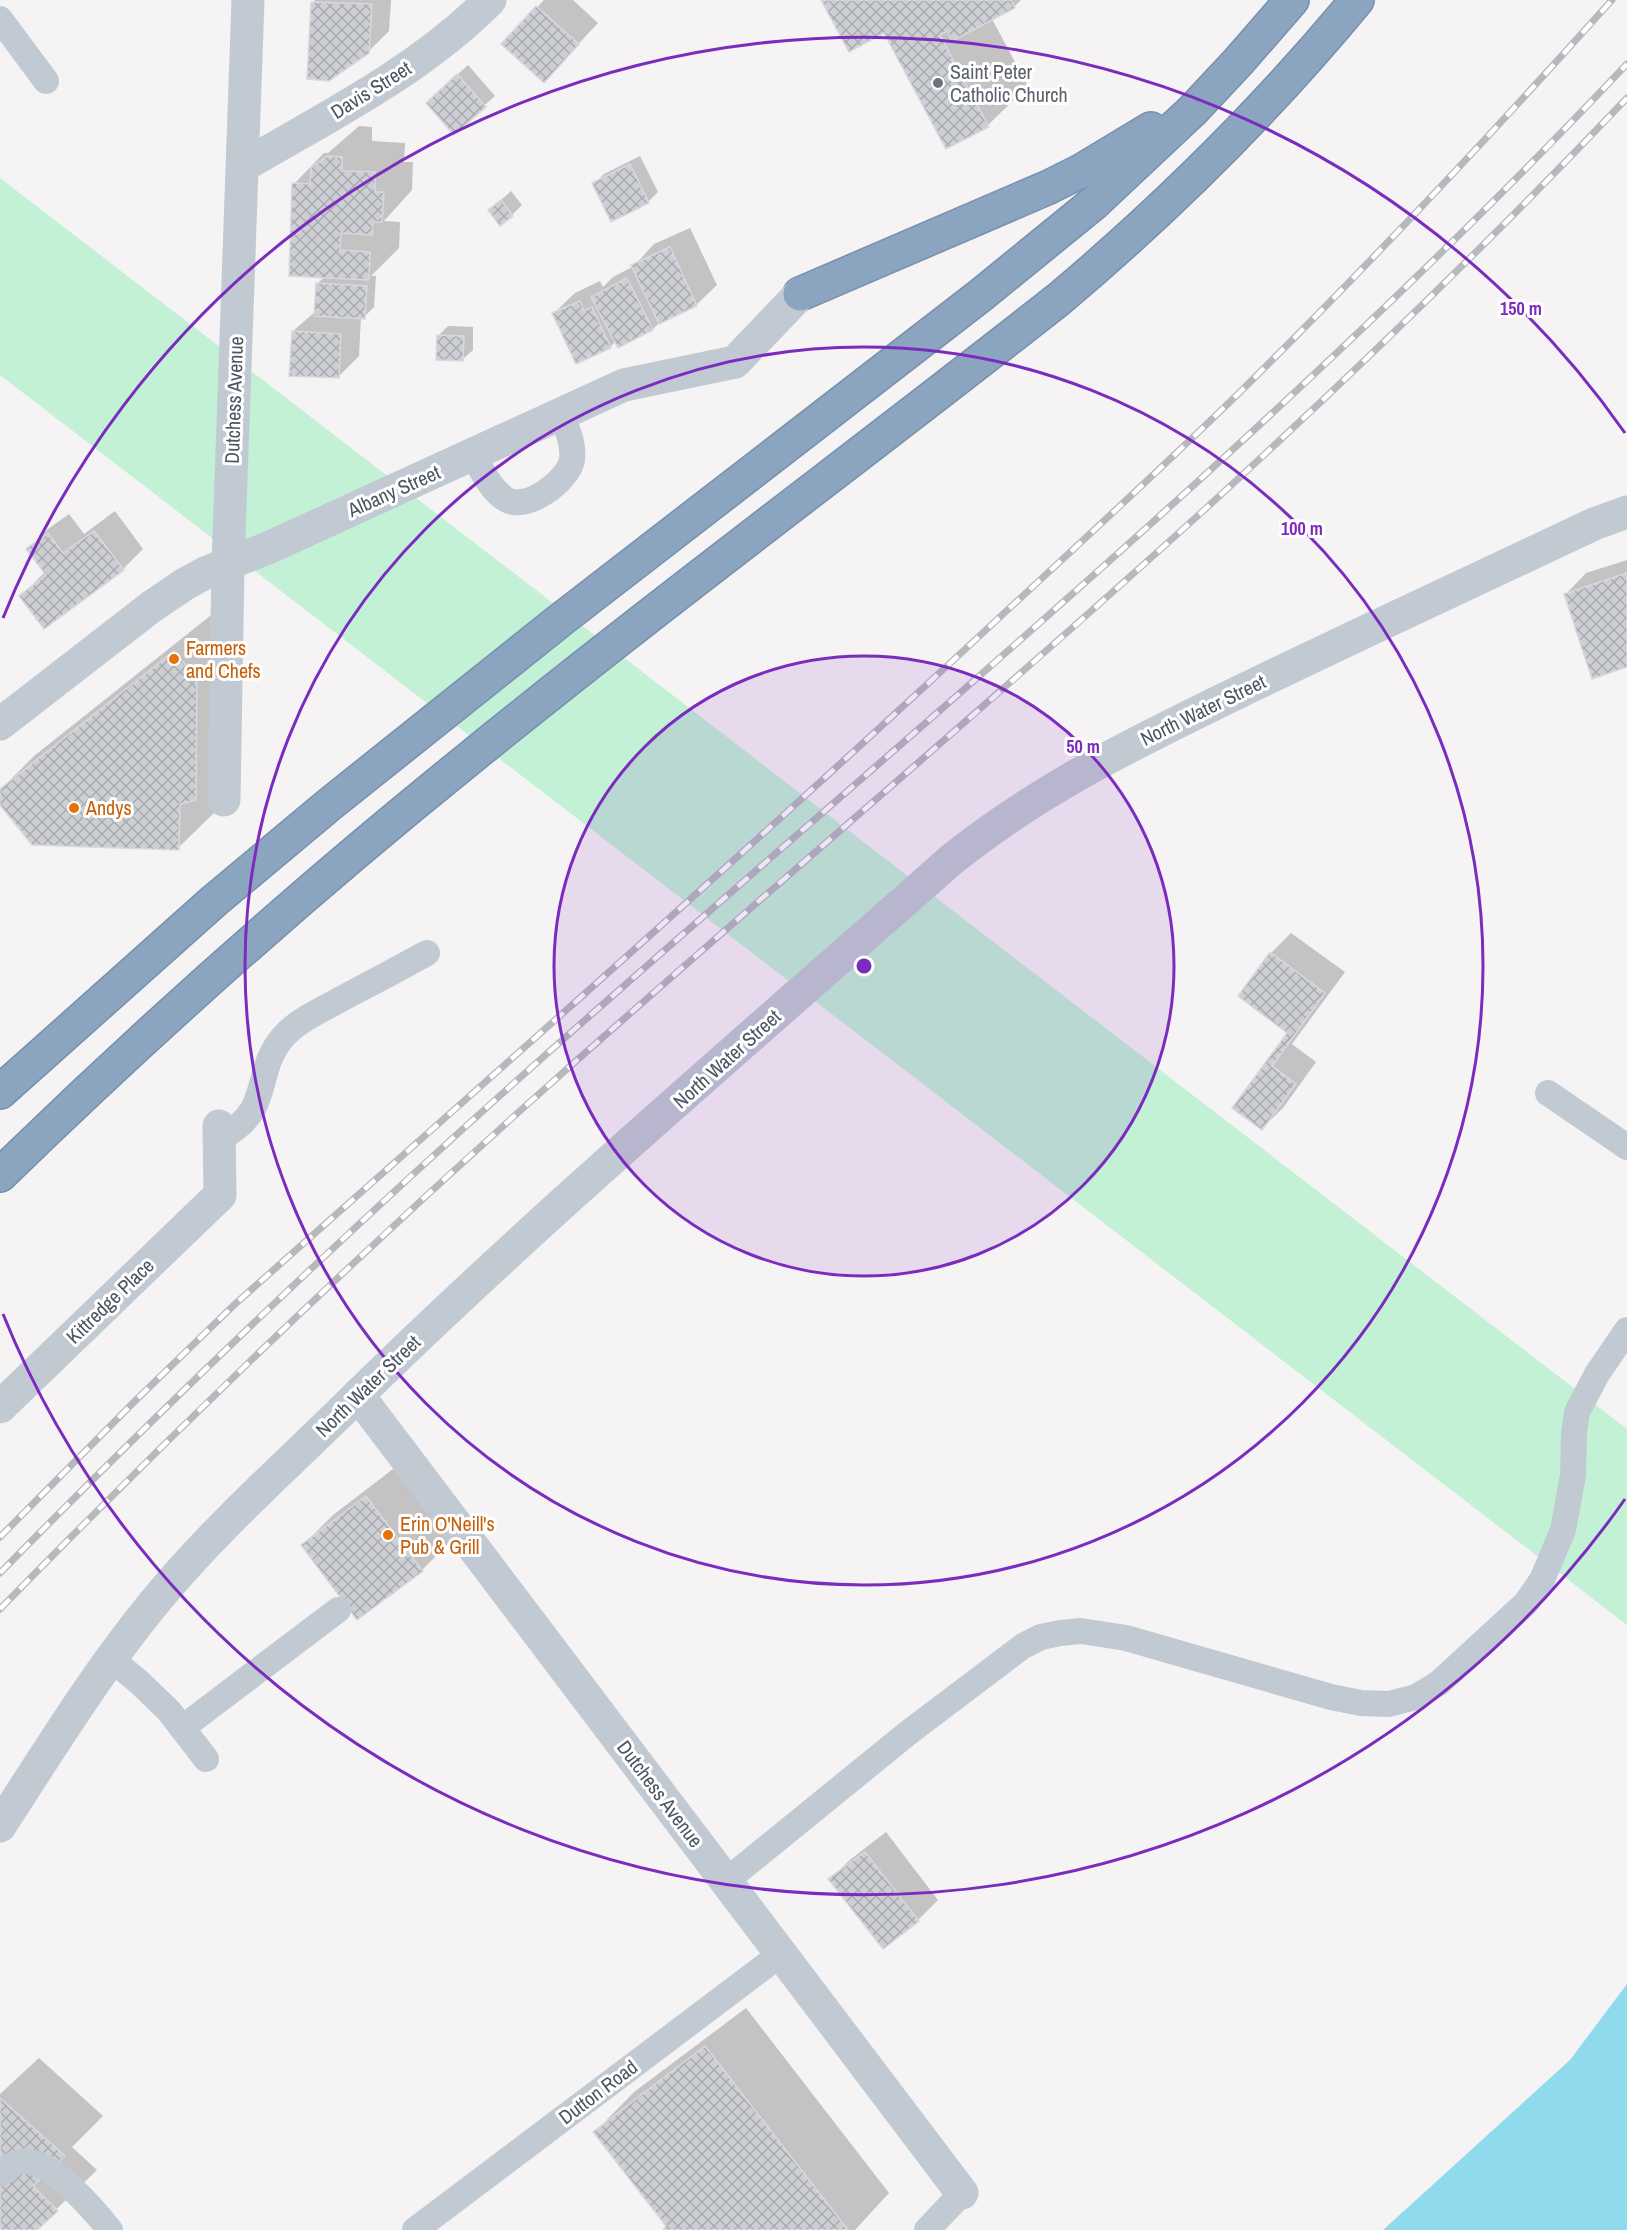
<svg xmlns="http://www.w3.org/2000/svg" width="1627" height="2230" font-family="'Archivo Narrow',sans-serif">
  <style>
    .green { fill: #c3f1d5 }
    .water { fill: #90daee }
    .shadow { fill: #0003 }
    .building { fill: url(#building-cross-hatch); stroke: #d7d9de; stroke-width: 1.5 }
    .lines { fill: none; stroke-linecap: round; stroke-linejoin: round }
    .motorway-casing { stroke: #7690ad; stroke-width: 36 }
    .service { stroke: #c1cad2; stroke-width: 26 }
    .minor { stroke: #c1cad2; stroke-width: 33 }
    .motorway { stroke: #8ba5c1; stroke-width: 33 }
    .rail-casing { stroke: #b5b8bd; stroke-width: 7 }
    .rail { stroke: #fff; stroke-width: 4.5; stroke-dasharray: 14; stroke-linecap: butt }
    .ring { fill: none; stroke: #7b2cbf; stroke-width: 3 }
    .worship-dot { fill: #6b7280; stroke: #fff; stroke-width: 2 }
    .food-dot { fill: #e8710a; stroke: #fff; stroke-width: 2 }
    .labels { text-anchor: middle; stroke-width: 6; stroke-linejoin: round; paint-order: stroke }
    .worship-label { font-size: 20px; fill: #5b616d; stroke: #fff; text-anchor: start }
    .street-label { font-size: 20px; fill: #4a5661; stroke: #fff }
    .food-label { font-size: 20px; fill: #c56008; stroke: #fff; text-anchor: start }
    .centre { fill: #7b2cbf; stroke: #fff; stroke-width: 3 }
    .ring-label { font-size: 18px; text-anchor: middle; font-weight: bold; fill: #7b2cbf; stroke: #fff; stroke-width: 6; stroke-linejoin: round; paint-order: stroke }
  </style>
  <defs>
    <pattern id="building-cross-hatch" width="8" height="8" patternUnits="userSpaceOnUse" patternTransform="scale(1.5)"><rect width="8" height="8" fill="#cdcfd5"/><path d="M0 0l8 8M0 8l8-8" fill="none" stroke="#a8abb0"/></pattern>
  </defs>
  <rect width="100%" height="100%" fill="#f5f3f3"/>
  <polygon class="green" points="0,178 1627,1429 1627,1625 0,375"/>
  <polygon class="water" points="1627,1984 1627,2230 1383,2230 1570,2060"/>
  <g class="shadow">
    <polygon points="315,0 391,0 389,31 368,52 312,3"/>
    <polygon points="544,0 573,0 598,23 544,81 503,44"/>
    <polygon points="822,0 1021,0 1014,7 992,19 1028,86 988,125 884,31"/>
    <polygon points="468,65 495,96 454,132 437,93"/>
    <polygon points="359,126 372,127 372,141 405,143 404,162 413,162 412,190 384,221 400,222 399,248 371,276 376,276 374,307 364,317 361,317 359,356 338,377 293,331 316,311 317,284 325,276 294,184 324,153 328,153"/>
    <polygon points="640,156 658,192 648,202 594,184 604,174"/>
    <polygon points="511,191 522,205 512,215 490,210"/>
    <polygon points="690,228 717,285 696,305 660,322 653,329 619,346 616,341 610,347 554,313 575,293 600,281 603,287 613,277 634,266 654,244"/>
    <polygon points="448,326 473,327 473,350 463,359 438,336"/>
    <polygon points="115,511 143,549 123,569 21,596 45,572 28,549 48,529 69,514 84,534"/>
    <polygon points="1627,560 1627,666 1566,594 1586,573"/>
    <polygon points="215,612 218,809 178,848 0,802 0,790 34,756"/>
    <polygon points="1291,933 1345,972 1292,1044 1316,1062 1283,1108 1262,1128 1234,1108 1289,1032 1271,953"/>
    <polygon points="397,1466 452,1540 422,1570 303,1545 333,1515"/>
    <polygon points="886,1832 938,1900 918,1920 830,1879 851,1859"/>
    <polygon points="746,2008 889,2193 855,2230 665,2230 668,2227 595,2132 634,2092"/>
    <polygon points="39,2058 103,2116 72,2147 97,2170 35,2230 0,2230 0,2094"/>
  </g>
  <g class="building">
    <polygon points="821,0 1011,0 1015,8 952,41 947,31 940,35 989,127 946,149 884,33 849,52"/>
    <polygon points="311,2 372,4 369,53 329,81 307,79"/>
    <polygon points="536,6 579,44 544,83 501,44"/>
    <polygon points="457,74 486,107 454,135 426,103"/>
    <polygon points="327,156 342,157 342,171 375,172 375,192 384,192 382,222 373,222 372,235 341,233 340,250 370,252 369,280 289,276 292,183 310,184 311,168"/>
    <polygon points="630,164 649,203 611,222 592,183"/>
    <polygon points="501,200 513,216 500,226 488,210"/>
    <polygon points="670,247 697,306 659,324 631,265"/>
    <polygon points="627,278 653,330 618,348 591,297"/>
    <polygon points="316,283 367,286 365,319 314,316"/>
    <polygon points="580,301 584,311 592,307 611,348 576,364 552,313"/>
    <polygon points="292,331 341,334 339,378 289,376"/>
    <polygon points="437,335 464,336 463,361 436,360"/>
    <polygon points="94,531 124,570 44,629 19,596 46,575 26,549 48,533 63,553"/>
    <polygon points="1627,573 1627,667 1592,679 1564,594"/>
    <polygon points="174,651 197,679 196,800 180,804 179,850 32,845 0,805 0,789"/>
    <polygon points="1270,952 1325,993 1272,1066 1296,1084 1262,1130 1232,1108 1287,1033 1238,996"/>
    <polygon points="366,1496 423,1571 357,1620 301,1545"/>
    <polygon points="865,1852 919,1921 883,1949 828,1879"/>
    <polygon points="705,2046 848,2230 663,2230 666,2226 593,2132"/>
    <polygon points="0,2098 65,2156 33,2186 58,2211 37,2230 0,2230"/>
  </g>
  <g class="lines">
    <defs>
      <g id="motorway">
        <polyline points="800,294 1049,187 1083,170 1151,129"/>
        <polyline points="0,1092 214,901 330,804 563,618 981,295 1094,203 1193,110 1238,62 1292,0"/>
        <path d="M0,1175C148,1031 304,892 465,762C659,604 862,454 1059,299C1167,208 1267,109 1357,0"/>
      </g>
    </defs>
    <use href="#motorway" class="motorway-casing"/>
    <g class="service">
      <polyline points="0,19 46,81"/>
      <path d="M473,455C482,470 491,491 507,500C527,511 568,481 572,460C574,444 567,428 561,414"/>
      <polyline points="1548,1093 1627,1147"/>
      <path d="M219,1140C232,1131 245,1123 253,1109C266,1084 262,1062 283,1037C298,1020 322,1010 341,999C370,984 398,969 427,953"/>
      <polyline points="112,1660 139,1682 169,1711 206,1759"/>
      <polyline points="182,1728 338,1610"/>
      <polyline points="726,1881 908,1733 1023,1646 1041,1637 1060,1633 1081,1631 1126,1638 1331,1697 1361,1703 1389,1704 1416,1697 1439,1683 1526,1603 1542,1580 1563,1530 1573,1475 1574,1433 1577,1412 1597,1374 1627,1330"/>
      <path d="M0,2174C6,2169 15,2161 24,2161C51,2160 94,2210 110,2230"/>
      <polyline points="415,2230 781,1954"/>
      <polyline points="927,2230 962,2193"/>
    </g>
    <g class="minor">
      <path d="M243,166C329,116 419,71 490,0"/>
      <polyline points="0,724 151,607 185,584 207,572 268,548 624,385 735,362 800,294"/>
      <polyline points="224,800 228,564 248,0"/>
      <polyline points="358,1395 962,2193"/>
      <polyline points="0,1407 220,1195 219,1126"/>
      <path d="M0,1826C53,1744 105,1659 169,1585C224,1521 287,1465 347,1406C540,1216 748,1040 951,860C1040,788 1142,739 1245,689C1361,633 1477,579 1594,524L1627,512"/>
    </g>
    <use href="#motorway" class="motorway"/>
    <defs>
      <g id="rail">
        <path d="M0,1537L134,1402L234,1305C491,1077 749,850 1001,616C1080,543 1160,470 1238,394C1367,267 1491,135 1612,0"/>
        <path d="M0,1573C198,1371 404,1178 617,992C961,690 1313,397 1627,64"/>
        <path d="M0,1609C177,1428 360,1253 549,1085C766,892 988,706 1203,511C1349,378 1491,241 1627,98"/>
      </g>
    </defs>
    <use href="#rail" class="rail-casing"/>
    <use href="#rail" class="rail"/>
  </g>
  <circle cx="864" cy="966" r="310" fill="#7b2cbf" fill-opacity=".12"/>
  <g class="ring">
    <circle cx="864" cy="966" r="310"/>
    <circle cx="864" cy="966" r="619"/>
    <path d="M1625 1499A929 929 0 0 1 3 1314M3 618A929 929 0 0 1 1625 433"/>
  </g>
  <circle class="worship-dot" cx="938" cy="83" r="6"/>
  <g class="food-dot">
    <circle cx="174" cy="659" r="6"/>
    <circle cx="74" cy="808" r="6"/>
    <circle cx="388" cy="1535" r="6"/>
  </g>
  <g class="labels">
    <g class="worship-label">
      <text x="950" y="79">Saint Peter<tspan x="950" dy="23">Catholic Church</tspan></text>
    </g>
    <g class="street-label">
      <text transform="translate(371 90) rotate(-32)" y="7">Davis Street</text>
      <text transform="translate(234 400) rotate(-88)" y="7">Dutchess Avenue</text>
      <text transform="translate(394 491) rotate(-24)" y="7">Albany Street</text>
      <text transform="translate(1203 710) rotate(-26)" y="7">North Water Street</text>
      <text transform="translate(727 1059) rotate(-42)" y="7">North Water Street</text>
      <text transform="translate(110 1301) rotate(-44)" y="7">Kittredge Place</text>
      <text transform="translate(368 1386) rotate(-44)" y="7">North Water Street</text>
      <text transform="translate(660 1794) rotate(53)" y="7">Dutchess Avenue</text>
      <text transform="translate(598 2092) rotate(-37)" y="7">Dutton Road</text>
    </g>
    <g class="food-label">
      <text x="186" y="655">Farmers<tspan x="186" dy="23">and Chefs</tspan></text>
      <text x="86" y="815">Andys</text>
      <text x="400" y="1531">Erin O'Neill's<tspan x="400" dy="23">Pub &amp; Grill</tspan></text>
    </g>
  </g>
  <circle cx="864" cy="966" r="9" class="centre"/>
  <g class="ring-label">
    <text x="1521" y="315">150 m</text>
    <text x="1302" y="535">100 m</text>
    <text x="1083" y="753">50 m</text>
  </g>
</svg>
